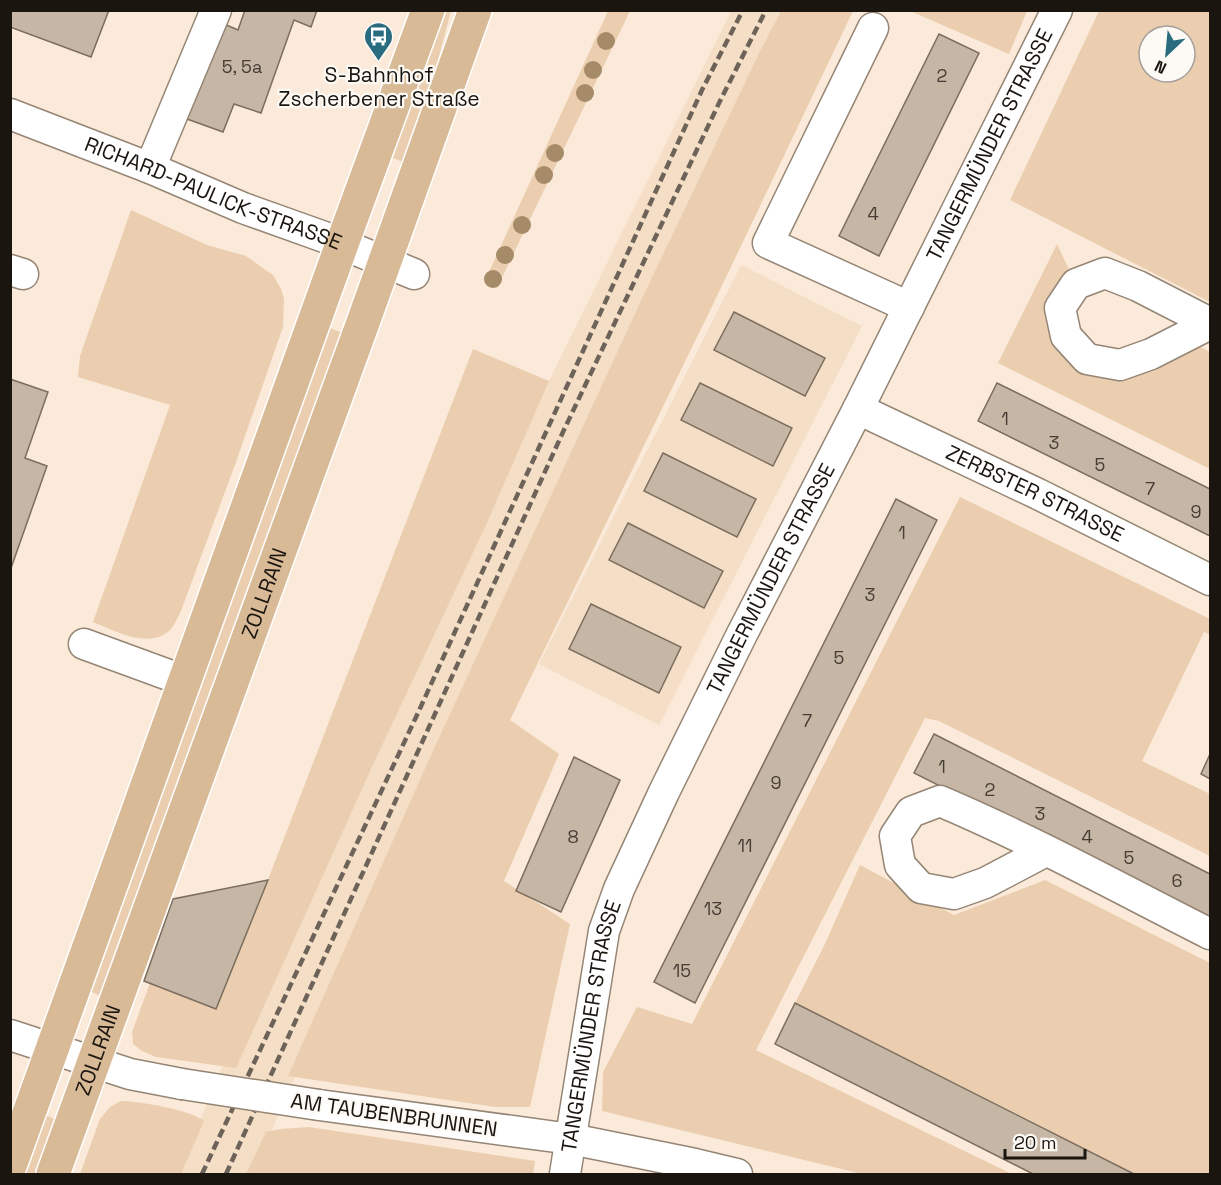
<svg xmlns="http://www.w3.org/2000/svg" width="1221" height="1185" font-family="'Space Grotesk',sans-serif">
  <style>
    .built { fill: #f4dec6 }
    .green { fill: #eaceaf; fill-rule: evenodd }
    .building { fill: #c6b6a5; stroke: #7c6d5e; stroke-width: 1.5 }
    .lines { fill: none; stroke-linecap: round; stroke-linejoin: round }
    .minor-casing { stroke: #948575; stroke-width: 33 }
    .major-casing { stroke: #fff; stroke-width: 36 }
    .minor { stroke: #fff; stroke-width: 30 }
    .major { stroke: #d9ba97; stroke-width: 33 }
    .rail { stroke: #6e6359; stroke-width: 4.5; stroke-dasharray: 9 4.5; stroke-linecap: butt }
    .minor-bridge-casing { stroke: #948575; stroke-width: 33; stroke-linecap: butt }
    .minor-bridge { stroke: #fff; stroke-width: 30 }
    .tree { fill: #a68b69 }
    .labels { text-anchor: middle; stroke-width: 4.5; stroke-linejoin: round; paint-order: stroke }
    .number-label { font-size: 18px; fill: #463d34 }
    .poi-label { font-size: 21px; fill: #1b150f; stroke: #fdfaf6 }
    .street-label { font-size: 21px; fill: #1b150f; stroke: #fdfaf6 }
  </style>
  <rect width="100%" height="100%" fill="#fbead9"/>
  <g class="built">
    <polygon points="731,11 781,11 760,51 645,292 504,598 271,1132 275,1174 158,1174 200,1120 225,1060 371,769 487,523 549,381"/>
    <polygon points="741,265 862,326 659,725 539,664"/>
  </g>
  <g class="green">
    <polygon points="443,11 451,11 437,64 403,162 390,157"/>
    <polygon points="608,11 630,11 497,288 484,283"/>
    <polygon points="781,11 853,11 719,292 510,720 559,754 504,881 570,924 530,1107 495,1107 288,1076 432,753 645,292 760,51"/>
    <polygon points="910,11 1027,11 1009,54"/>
    <path d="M1099,11H1210V302L1010,200ZM1149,36H1185V72H1149Z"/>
    <path d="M131,210L207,245L246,256L273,275L281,289L284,299L283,327L236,462L181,611C177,619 173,629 165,634C142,647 114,630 93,622L170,405L78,377L80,356Z"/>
    <polygon points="1057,244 1076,284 1060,308 1087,359 1183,338 1210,352 1210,469 998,363"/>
    <polygon points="328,327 342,333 101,996 87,990"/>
    <polygon points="473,349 549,381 487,523 371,769 236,1068 156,1057 142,1051 133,1044 132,1032 150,983 216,1009 264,890"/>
    <polygon points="960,497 1210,619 1210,635 1204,632 1142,761 1210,794 1210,856 939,721 925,718 756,1050 1012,1174 860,1174 854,1172 602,1111 603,1072 637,1007 692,1024"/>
    <polygon points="860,865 954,915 1045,880 1210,963 1210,1174 1134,1174 795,1003 824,946"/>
    <path d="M121,1101C139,1101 191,1110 204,1121L181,1174H80L100,1119L110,1107Z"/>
    <polygon points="43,1114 57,1120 37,1174 22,1174"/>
    <polygon points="309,1127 535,1161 533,1174 246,1174 266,1132 280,1129"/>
  </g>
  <g class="building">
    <polygon points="10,10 109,10 91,57 10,27"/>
    <polygon points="245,10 317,10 311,27 294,20 261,113 234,104 223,132 187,119 222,23 238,30"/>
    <polygon points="939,34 979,53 879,256 839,236"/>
    <polygon points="734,312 825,358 805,396 714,350"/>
    <polygon points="10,379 48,392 25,458 47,466 10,571"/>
    <polygon points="700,383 792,428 773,466 681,420"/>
    <polygon points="997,383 1210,489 1210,536 978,421"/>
    <polygon points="663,453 756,499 737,537 644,491"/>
    <polygon points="896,499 937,520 695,1003 654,982"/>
    <polygon points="628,523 723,571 704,608 609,560"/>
    <polygon points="591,604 681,647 659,693 569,649"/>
    <polygon points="934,734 1210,874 1210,930 1209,922 914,773"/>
    <polygon points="1210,754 1210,779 1201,774"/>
    <polygon points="574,757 620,780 561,912 516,891"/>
    <polygon points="268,880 216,1009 144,981 173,899"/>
    <polygon points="795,1003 1134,1174 1033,1174 775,1044"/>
  </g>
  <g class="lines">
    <defs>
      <g id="minor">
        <polyline points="873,28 768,243 909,307"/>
        <path id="s1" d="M10,114L150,168L243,208L327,238L414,274"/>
        <polyline points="150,168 216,10"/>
        <polyline points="10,270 23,274"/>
        <polyline points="1210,323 1138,286 1105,273 1076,284 1060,308 1066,336 1087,359 1120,365 1151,354 1210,324"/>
        <path id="s2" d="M858,409L1038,494L1210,580"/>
        <polyline points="84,644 185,681"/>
        <path d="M1046,851L985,883L954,894L921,888L900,865L895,836L911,812L940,801C1032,840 1121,889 1210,934"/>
        <polyline points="10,1035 130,1074 182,1084"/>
        <polyline points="319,1105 571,1139 695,1164 737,1174"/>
        <path id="s3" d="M565,1174L604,931L619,889L664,792L741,636L858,409L964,196L1057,10"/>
      </g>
      <g id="major">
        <polyline points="10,1166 342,244 428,10"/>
        <path id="s4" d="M53,1174L361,328L475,10"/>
      </g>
    </defs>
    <use href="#minor" class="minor-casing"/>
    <use href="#major" class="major-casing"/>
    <use href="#minor" class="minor"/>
    <use href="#major" class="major"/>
    <g class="rail">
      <polyline points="202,1174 417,715 702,90 743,10"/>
      <polyline points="226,1174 563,432 720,101 766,10"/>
    </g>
    <defs>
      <polyline id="minor-bridge" points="182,1084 319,1105"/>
    </defs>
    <use href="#minor-bridge" class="minor-bridge-casing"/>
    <use href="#minor-bridge" class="minor-bridge"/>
  </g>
  <g class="tree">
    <circle cx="606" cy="41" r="9"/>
    <circle cx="593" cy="70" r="9"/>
    <circle cx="585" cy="93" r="9"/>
    <circle cx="555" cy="153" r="9"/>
    <circle cx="544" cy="175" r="9"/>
    <circle cx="522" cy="225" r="9"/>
    <circle cx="505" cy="255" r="9"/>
    <circle cx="493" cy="279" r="9"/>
  </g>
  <defs>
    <symbol id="bus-pin" viewBox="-11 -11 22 30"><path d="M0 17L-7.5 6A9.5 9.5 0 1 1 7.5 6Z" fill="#2a6c7f" stroke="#fdfaf6"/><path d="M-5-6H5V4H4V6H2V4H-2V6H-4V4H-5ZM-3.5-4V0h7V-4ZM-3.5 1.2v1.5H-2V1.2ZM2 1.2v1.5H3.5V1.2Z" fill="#fff"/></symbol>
  </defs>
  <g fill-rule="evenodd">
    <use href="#bus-pin" x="362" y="20" width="33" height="45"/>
  </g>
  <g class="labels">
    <g class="number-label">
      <text x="242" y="73">5, 5a</text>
      <text x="942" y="82">2</text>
      <text x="873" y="220">4</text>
      <text x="1005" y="425">1</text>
      <text x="1054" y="449">3</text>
      <text x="1100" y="471">5</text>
      <text x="1150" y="495">7</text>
      <text x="1196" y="518">9</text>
      <text x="902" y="539">1</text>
      <text x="870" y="601">3</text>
      <text x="839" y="664">5</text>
      <text x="807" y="727">7</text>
      <text x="942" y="773">1</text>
      <text x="776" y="789">9</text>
      <text x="990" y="796">2</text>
      <text x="1040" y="820">3</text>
      <text x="573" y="843">8</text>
      <text x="1087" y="843">4</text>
      <text x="745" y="852">11</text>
      <text x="1129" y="864">5</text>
      <text x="1177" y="887">6</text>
      <text x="713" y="915">13</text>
      <text x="682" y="977">15</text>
    </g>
    <g class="poi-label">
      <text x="379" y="82">S-Bahnhof<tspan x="379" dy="24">Zscherbener Straße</tspan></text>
    </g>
    <g class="street-label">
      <text dy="7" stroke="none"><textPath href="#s3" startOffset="1122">TANGERMÜNDER STRASSE</textPath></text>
      <text dy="7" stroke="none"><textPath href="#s1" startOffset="218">RICHARD-PAULICK-STRASSE</textPath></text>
      <text dy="7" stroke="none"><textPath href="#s2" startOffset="196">ZERBSTER STRASSE</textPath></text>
      <text dy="7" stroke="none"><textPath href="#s3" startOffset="636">TANGERMÜNDER STRASSE</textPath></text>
      <text dy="7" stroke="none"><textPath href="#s4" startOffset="618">ZOLLRAIN</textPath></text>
      <text dy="7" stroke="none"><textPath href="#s3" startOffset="150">TANGERMÜNDER STRASSE</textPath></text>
      <text dy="7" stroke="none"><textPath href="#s4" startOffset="132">ZOLLRAIN</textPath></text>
      <text transform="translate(394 1115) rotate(8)" y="7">AM TAUBENBRUNNEN</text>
    </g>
  </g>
  <rect width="1221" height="1185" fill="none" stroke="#1b150f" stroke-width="24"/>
  <g transform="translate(1167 54) rotate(206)"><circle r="28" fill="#fdfaf6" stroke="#a39e9a" stroke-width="1.5"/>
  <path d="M0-4.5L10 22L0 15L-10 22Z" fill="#2a6c7f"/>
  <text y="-9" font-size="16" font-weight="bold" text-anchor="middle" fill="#1b150f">N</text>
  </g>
  <path d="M1005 1149v9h80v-9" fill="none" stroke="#1b150f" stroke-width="3"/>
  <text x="1014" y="1149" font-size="18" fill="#1b150f" stroke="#fdfaf6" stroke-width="4.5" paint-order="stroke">20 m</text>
</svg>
